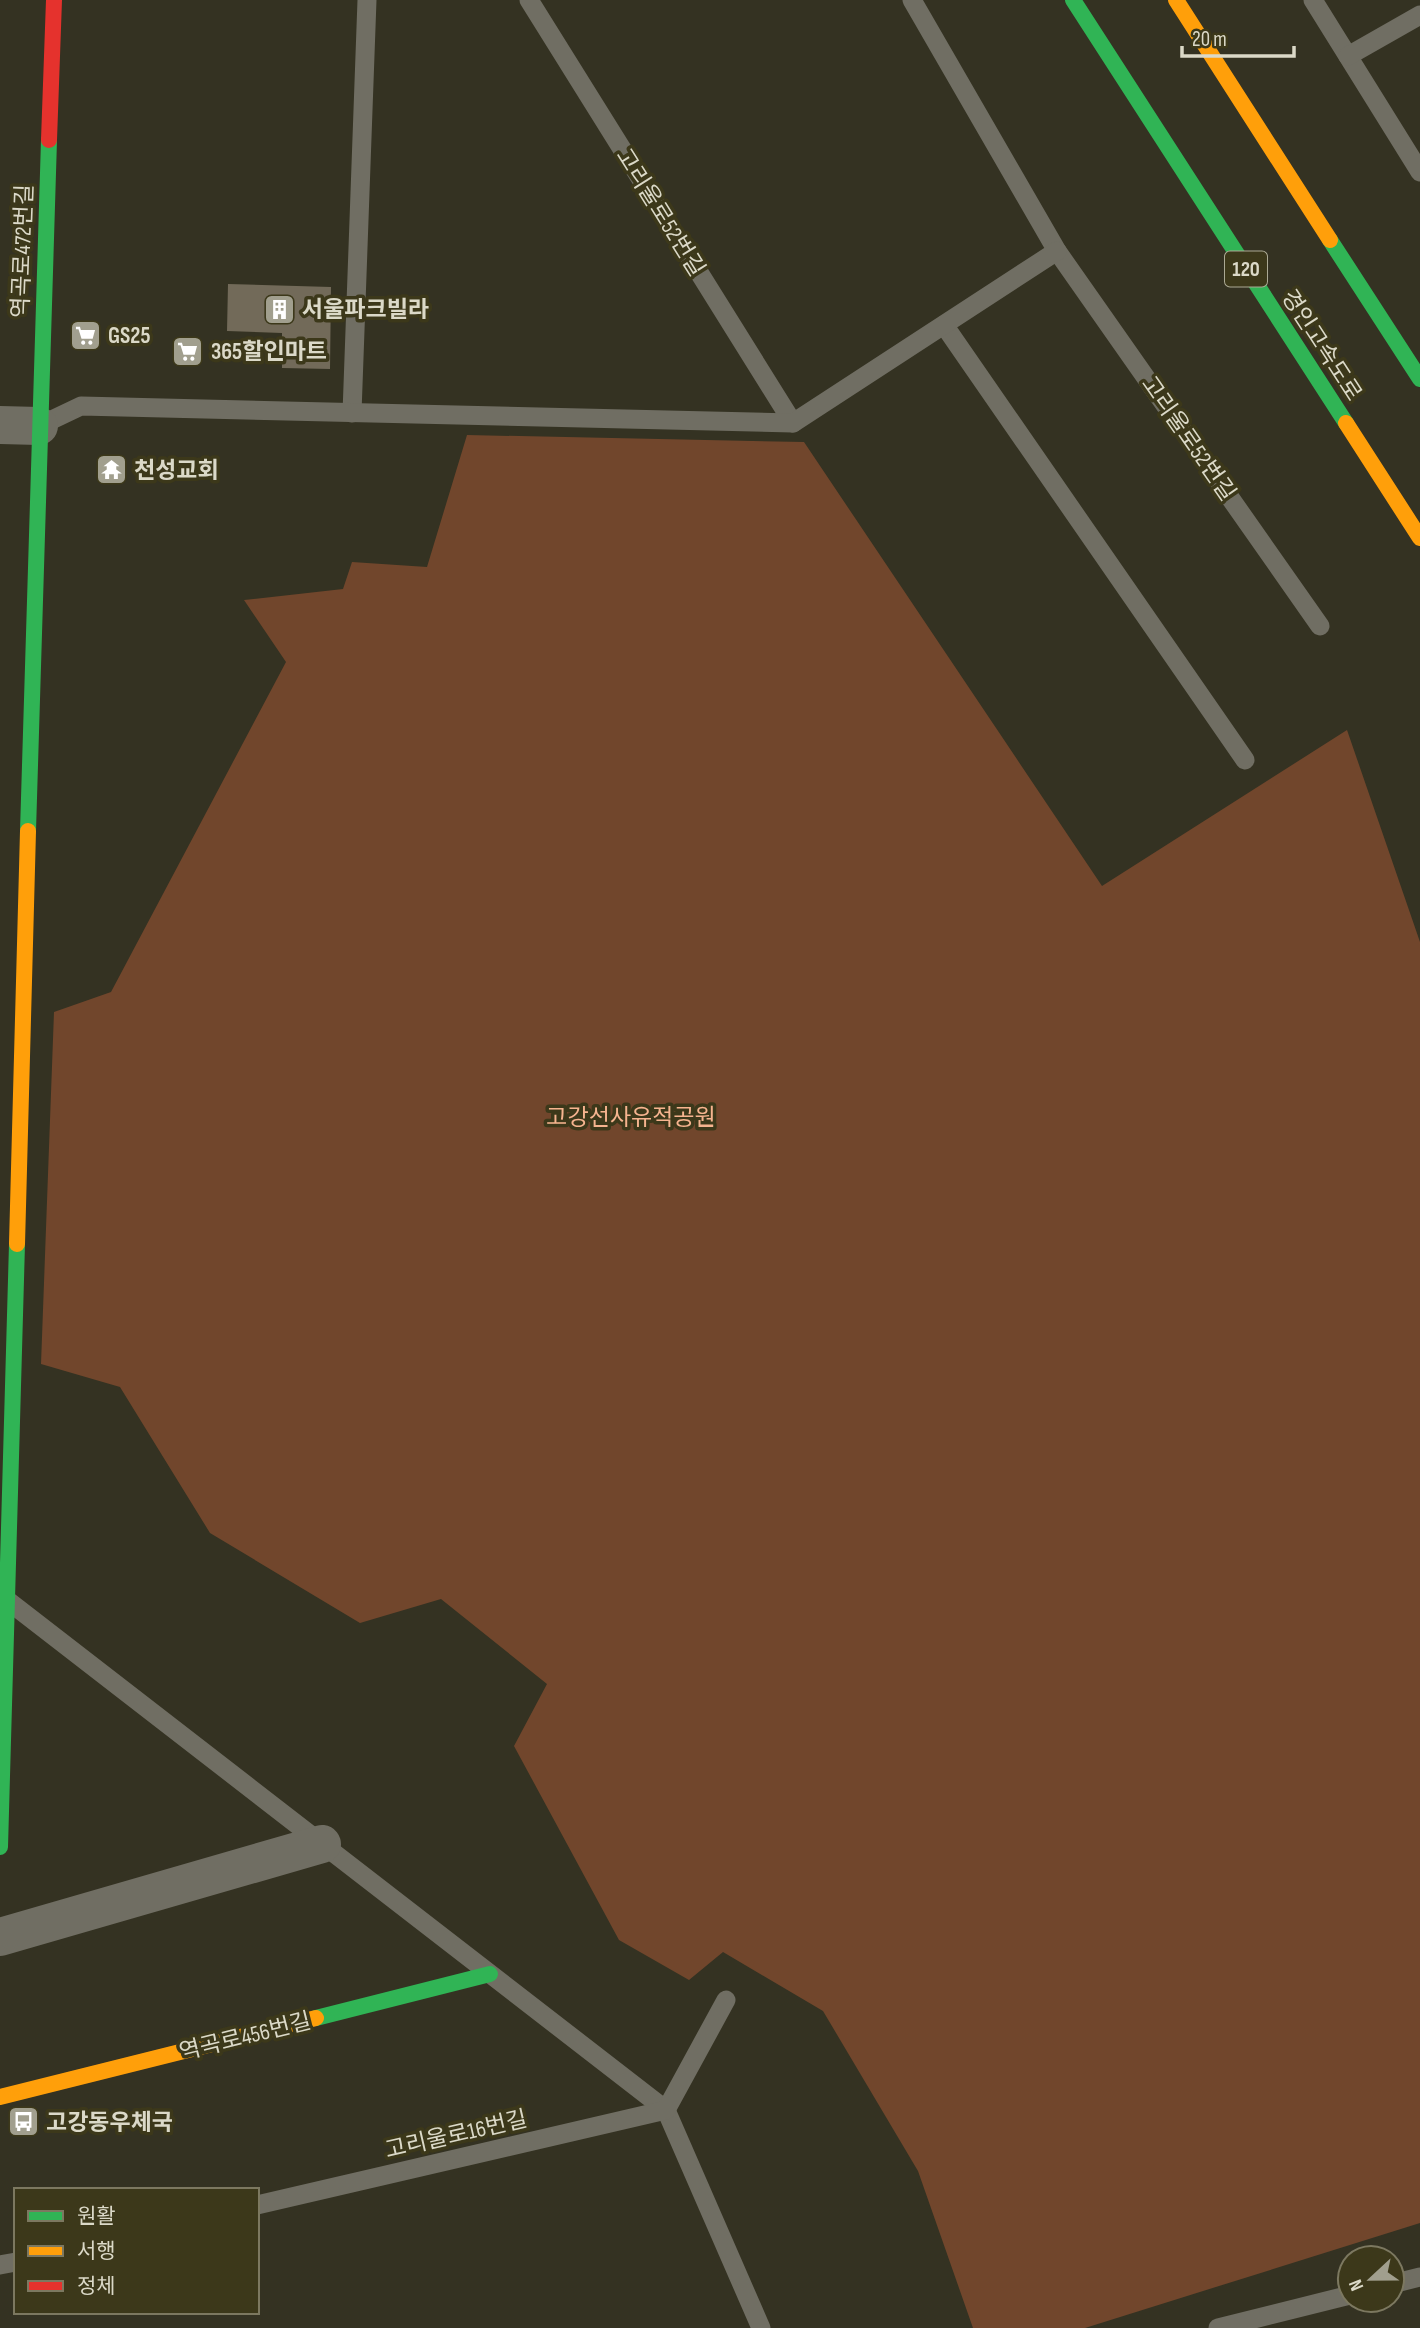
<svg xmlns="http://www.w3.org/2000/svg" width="1420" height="2328" font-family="'Sofia Sans Condensed','Noto Sans KR',sans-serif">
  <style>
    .green { fill: #71462c }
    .building { fill: #726a59 }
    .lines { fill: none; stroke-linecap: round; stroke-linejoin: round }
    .lane { stroke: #706e63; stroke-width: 19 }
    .street { stroke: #706e63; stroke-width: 38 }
    .fast { stroke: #30b455; stroke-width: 16 }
    .slow { stroke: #ff9f0a; stroke-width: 16 }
    .jam { stroke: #e5322d; stroke-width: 16 }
    .labels { text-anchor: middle; stroke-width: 7; stroke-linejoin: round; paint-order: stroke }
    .shield { fill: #3c381a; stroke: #aba994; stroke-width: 2 }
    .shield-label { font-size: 21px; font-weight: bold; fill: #dbd9c8 }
    .street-label { font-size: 23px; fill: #dbd9c8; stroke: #3c381a }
    .poi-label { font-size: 23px; font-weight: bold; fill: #dbd9c8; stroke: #3c381a; text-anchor: start }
    .park-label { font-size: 23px; fill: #f6b48f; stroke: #3c381a }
  </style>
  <rect width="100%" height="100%" fill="#343222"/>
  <polygon class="green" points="467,435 804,442 1102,886 1347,730 1420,942 1420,2223 1085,2328 973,2328 918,2171 823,2011 723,1952 689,1980 619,1940 514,1746 547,1684 441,1599 360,1623 210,1533 120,1387 41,1364 54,1012 111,992 286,662 244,600 343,589 352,562 427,567"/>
  <polygon class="building" points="228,284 331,287 330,369 282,368 282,333 227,331"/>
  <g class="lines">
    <g class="lane">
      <polyline points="529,0 793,423"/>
      <polyline points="912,0 1057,251 1320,626"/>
      <polyline points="1313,0 1420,172"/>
      <polyline points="1348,56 1420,15"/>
      <polyline points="944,325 1245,760"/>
      <polyline points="352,413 367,0"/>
      <polyline points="39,426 81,406 793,423 1057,251"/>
      <polyline points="7,1600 666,2110 761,2328"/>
      <polyline points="257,2205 666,2110 726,2000"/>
      <polyline points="0,2265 16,2262"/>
      <polyline points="1392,2284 1420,2277"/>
      <polyline points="1218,2328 1350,2295"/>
    </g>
    <g class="street">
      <polyline points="0,425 39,426"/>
      <polyline points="0,1937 322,1844"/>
    </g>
    <g class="fast">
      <polyline points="1073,0 1346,423"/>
      <polyline points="1330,240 1420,379"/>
      <polyline points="28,831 49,140"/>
      <polyline points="0,1847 17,1244"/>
      <polyline points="316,2018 490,1974"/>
    </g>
    <g class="slow">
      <polyline points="1176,0 1330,240"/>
      <polyline points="1346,423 1420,538"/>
      <polyline points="17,1244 28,831"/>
      <polyline points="0,2097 316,2018"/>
    </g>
    <polyline class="jam" points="49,140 54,0"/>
  </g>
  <defs>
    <symbol id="building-square" viewBox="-11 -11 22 22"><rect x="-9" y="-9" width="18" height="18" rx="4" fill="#a19f8e" stroke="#3c381a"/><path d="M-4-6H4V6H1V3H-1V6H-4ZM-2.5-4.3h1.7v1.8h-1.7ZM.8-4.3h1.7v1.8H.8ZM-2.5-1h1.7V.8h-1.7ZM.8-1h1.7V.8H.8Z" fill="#fff"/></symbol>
    <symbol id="supermarket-square" viewBox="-11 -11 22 22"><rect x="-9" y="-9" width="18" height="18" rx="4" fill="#a19f8e" stroke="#3c381a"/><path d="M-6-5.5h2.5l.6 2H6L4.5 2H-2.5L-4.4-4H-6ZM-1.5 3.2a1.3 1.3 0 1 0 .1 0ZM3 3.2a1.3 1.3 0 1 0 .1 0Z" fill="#fff"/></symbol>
    <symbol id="temple-square" viewBox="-11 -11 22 22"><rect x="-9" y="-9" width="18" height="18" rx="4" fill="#a19f8e" stroke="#3c381a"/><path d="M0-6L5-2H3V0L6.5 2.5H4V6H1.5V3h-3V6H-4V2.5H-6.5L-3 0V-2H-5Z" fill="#fff"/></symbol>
    <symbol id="bus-square" viewBox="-11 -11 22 22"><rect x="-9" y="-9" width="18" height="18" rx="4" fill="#a19f8e" stroke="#3c381a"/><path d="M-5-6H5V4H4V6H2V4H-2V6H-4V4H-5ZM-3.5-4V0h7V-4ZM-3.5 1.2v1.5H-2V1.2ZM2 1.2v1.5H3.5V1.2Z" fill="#fff"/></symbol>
  </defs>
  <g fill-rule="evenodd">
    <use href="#building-square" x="262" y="292" width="35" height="35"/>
    <use href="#supermarket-square" x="68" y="318" width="35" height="35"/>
    <use href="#supermarket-square" x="170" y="334" width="35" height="35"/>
    <use href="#temple-square" x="94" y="452" width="35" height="35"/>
    <use href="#bus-square" x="6" y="2104" width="35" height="35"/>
  </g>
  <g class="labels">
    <rect class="shield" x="1225" y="251.5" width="42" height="35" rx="5"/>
    <g class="shield-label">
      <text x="1246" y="276">120</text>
    </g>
    <g class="street-label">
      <text transform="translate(661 212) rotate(58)" y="8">고리울로52번길</text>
      <text transform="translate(22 251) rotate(-88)" y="8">역곡로472번길</text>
      <text transform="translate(1322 345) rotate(57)" y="8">경인고속도로</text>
      <text transform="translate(1189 438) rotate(55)" y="8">고리울로52번길</text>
      <text transform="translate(245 2036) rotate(-14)" y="8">역곡로456번길</text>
      <text transform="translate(456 2134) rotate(-13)" y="8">고리울로16번길</text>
    </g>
    <g class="poi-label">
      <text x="302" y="317">서울파크빌라</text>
      <text x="108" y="343">GS25</text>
      <text x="211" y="359">365할인마트</text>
      <text x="134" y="478">천성교회</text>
      <text x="46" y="2130">고강동우체국</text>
    </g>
    <g class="park-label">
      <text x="631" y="1125">고강선사유적공원</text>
    </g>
  </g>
  <rect x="14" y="2188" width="245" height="126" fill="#3c381a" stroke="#7c7860" stroke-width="2"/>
  <rect x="28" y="2211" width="35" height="10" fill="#30b455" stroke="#7c7860" stroke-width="2"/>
  <text x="77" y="2223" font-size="21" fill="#dbd9c8">원활</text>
  <rect x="28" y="2246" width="35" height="10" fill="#ff9f0a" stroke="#7c7860" stroke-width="2"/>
  <text x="77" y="2258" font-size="21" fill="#dbd9c8">서행</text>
  <rect x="28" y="2281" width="35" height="10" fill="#e5322d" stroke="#7c7860" stroke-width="2"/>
  <text x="77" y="2293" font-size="21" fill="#dbd9c8">정체</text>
  <g transform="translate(1371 2279) rotate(248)"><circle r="33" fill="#3c381a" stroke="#7c7860" stroke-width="2"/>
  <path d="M0-5L12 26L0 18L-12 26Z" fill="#a19f8e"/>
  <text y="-10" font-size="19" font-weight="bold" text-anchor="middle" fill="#dbd9c8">N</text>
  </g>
  <path d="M1182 46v10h112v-10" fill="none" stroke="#dbd9c8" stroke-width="3.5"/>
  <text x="1192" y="46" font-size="21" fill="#dbd9c8" stroke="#3c381a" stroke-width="5" paint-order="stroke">20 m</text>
</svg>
